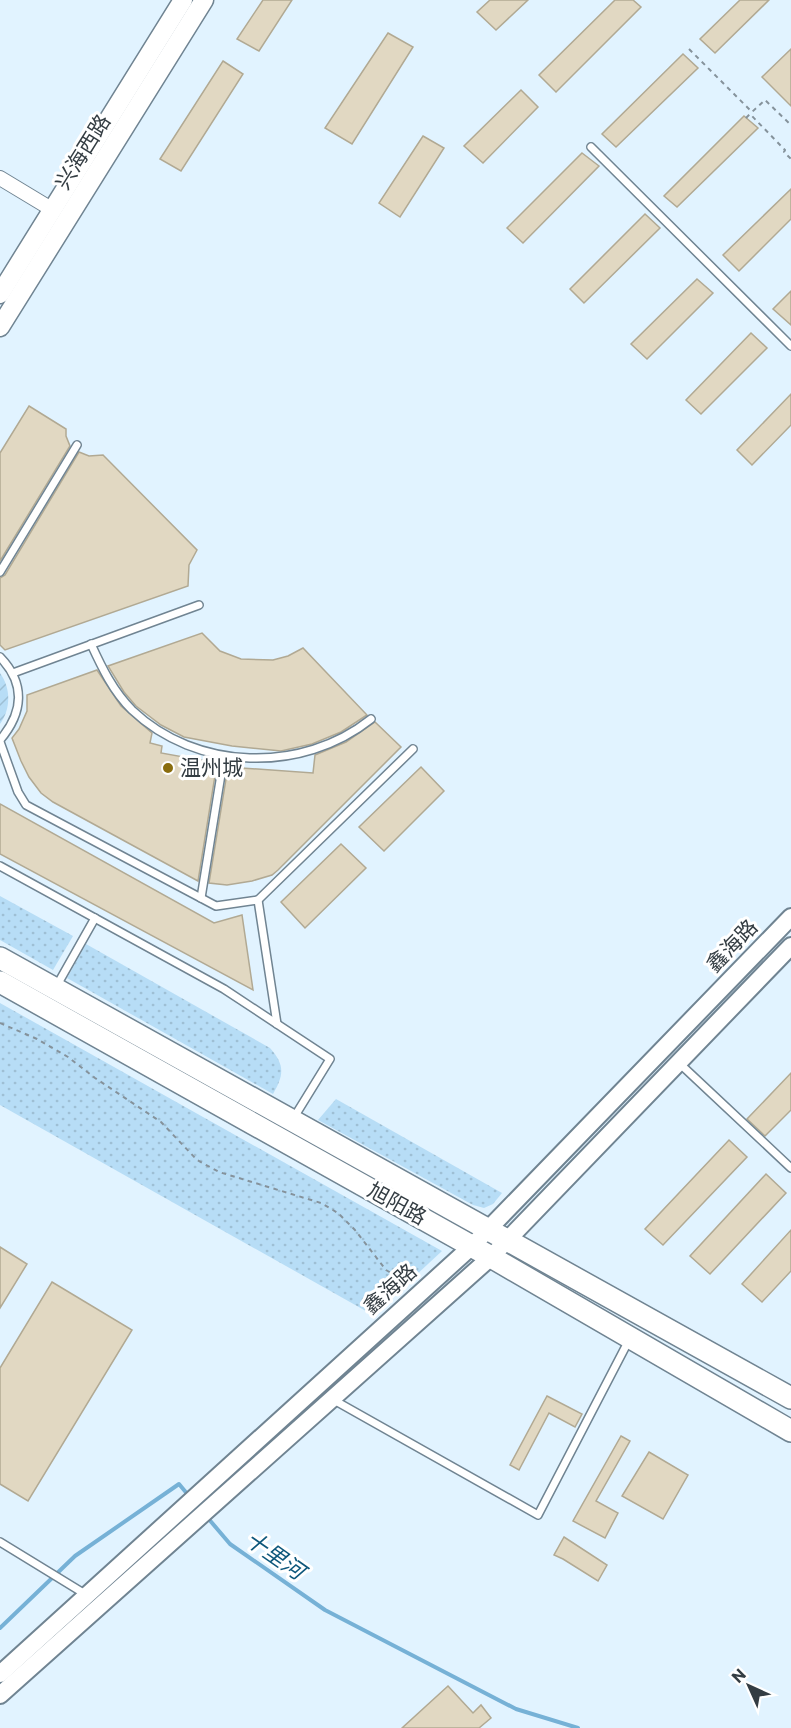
<svg xmlns="http://www.w3.org/2000/svg" width="791" height="1728" font-family="Commissioner,'Noto Sans SC',sans-serif">
  <style>
    .grass { fill: url(#grass-dots) }
    .garden { fill: url(#garden-furrows) }
    .lines { fill: none; stroke-linecap: round; stroke-linejoin: round }
    .stream { stroke: #76b1d6; stroke-width: 4 }
    .building { fill: #e1d8c2; stroke: #b1a993; stroke-width: 1.5 }
    .service-casing { stroke: #708492; stroke-width: 10 }
    .minor-casing { stroke: #708492; stroke-width: 16 }
    .tertiary-casing { stroke: #708492; stroke-width: 20 }
    .secondary-casing { stroke: #708492; stroke-width: 21 }
    .primary-casing { stroke: #708492; stroke-width: 24 }
    .path { stroke: #85929b; stroke-width: 2; stroke-dasharray: 4.5 4.5; stroke-linecap: butt }
    .service { stroke: #fff; stroke-width: 7 }
    .minor { stroke: #fff; stroke-width: 14 }
    .tertiary { stroke: #fff; stroke-width: 16 }
    .secondary { stroke: #fff; stroke-width: 18 }
    .primary { stroke: #fff; stroke-width: 21 }
    .poi-dot { fill: #8a6d0e; stroke: #fff; stroke-width: 2 }
    .labels { text-anchor: middle; stroke-width: 6; stroke-linejoin: round; paint-order: stroke }
    .street-label { font-size: 21px; fill: #343d43; stroke: #fff }
    .poi-label { font-size: 21px; fill: #343d43; stroke: #fff; text-anchor: start }
    .water-label { font-size: 22px; font-style: italic; fill: #0d577b; stroke: #fff }
  </style>
  <defs>
    <pattern id="grass-dots" width="8" height="8" patternUnits="userSpaceOnUse" patternTransform="scale(1.5)"><rect width="8" height="8" fill="#b7ddf6"/><path d="M2 2h.1M6 6h.1" fill="none" stroke="#9ebfd4" stroke-width="1.8" stroke-linecap="round"/></pattern>
    <pattern id="garden-furrows" width="10" height="10" patternUnits="userSpaceOnUse" patternTransform="scale(1.5)"><rect width="10" height="10" fill="#b7ddf6"/><path d="M-1 1l2-2M0 10L10 0M9 11l2-2" fill="none" stroke="#9ebfd4"/></pattern>
  </defs>
  <rect width="100%" height="100%" fill="#e1f3ff"/>
  <g class="grass">
    <polygon points="0,896 73,936 53,970 0,940"/>
    <path d="M86,944L270,1048C285,1065 284,1075 273,1094L67,978Z"/>
    <polygon points="0,1003 442,1251 373,1315 0,1105"/>
    <polygon points="336,1099 502,1193 493,1204 484,1208 473,1205 318,1120"/>
  </g>
  <path class="garden" d="M0,673C11,688 11,709 0,724Z"/>
  <g class="lines">
    <g class="stream">
      <polyline points="207,1517 230,1544 325,1610 516,1709 578,1728"/>
      <polyline points="0,1628 75,1556 179,1484 189,1496"/>
    </g>
  </g>
  <g class="building">
    <polygon points="263,0 292,0 259,51 237,39"/>
    <polygon points="490,0 528,0 496,30 477,12"/>
    <polygon points="615,0 633,0 641,7 556,92 539,75"/>
    <polygon points="740,0 769,0 715,53 700,39"/>
    <polygon points="388,33 413,47 352,144 325,128"/>
    <polygon points="791,49 791,106 762,77"/>
    <polygon points="683,54 698,68 616,147 602,134"/>
    <polygon points="223,61 243,74 181,171 160,159"/>
    <polygon points="521,90 538,107 483,163 464,146"/>
    <polygon points="744,116 758,128 677,207 664,196"/>
    <polygon points="423,136 444,148 400,217 379,203"/>
    <polygon points="582,153 599,166 523,243 507,228"/>
    <polygon points="791,189 791,219 739,271 723,255"/>
    <polygon points="645,214 660,228 584,303 570,289"/>
    <polygon points="697,279 713,293 647,359 631,344"/>
    <polygon points="791,291 791,325 773,309"/>
    <polygon points="751,333 767,348 701,414 686,400"/>
    <polygon points="791,394 791,425 752,465 737,450"/>
    <polygon points="29,406 66,429 66,436 70,446 0,561 0,453"/>
    <polygon points="79,452 89,456 103,455 197,550 189,565 188,586 5,650 0,645 0,578 5,575"/>
    <polygon points="202,633 220,651 241,659 273,660 288,656 303,648 367,715 341,732 312,744 281,751 232,746 184,737 161,725 136,706 124,692 108,666"/>
    <polygon points="97,670 121,706 152,733 150,743 162,746 161,753 217,763 198,881 53,802 41,793 29,777 21,761 12,738 19,729 27,711 27,695"/>
    <polygon points="375,722 401,747 278,870 272,875 252,881 227,885 209,883 228,767 313,773 315,755 346,742"/>
    <polygon points="421,767 444,791 384,851 359,827"/>
    <polygon points="0,804 214,923 242,915 253,990 0,854"/>
    <polygon points="341,844 366,868 305,928 281,902"/>
    <polygon points="791,1073 791,1110 765,1136 747,1119"/>
    <polygon points="729,1140 747,1157 663,1245 645,1229"/>
    <polygon points="766,1174 786,1193 710,1274 690,1256"/>
    <polygon points="791,1230 791,1271 762,1302 742,1284"/>
    <polygon points="0,1247 27,1264 0,1308"/>
    <polygon points="52,1282 132,1330 28,1501 0,1484 0,1368"/>
    <polygon points="547,1396 582,1414 575,1427 549,1413 519,1470 510,1465"/>
    <polygon points="621,1436 630,1441 596,1501 618,1513 605,1538 573,1521"/>
    <polygon points="649,1452 688,1475 663,1519 622,1496"/>
    <polygon points="564,1537 607,1565 598,1581 563,1559 554,1555"/>
    <polygon points="448,1686 473,1713 481,1705 491,1718 479,1728 402,1728"/>
  </g>
  <g class="lines">
    <defs>
      <g id="service">
        <polyline points="591,147 791,346"/>
        <polyline points="0,572 77,445"/>
        <path d="M91,644C102,668 113,691 132,710C196,771 302,774 371,719"/>
        <path d="M0,657C26,684 23,713 0,740"/>
        <polyline points="13,673 199,605"/>
        <polyline points="0,742 18,792 26,805 216,906 258,900 413,749"/>
        <polyline points="0,866 224,989 330,1059 293,1119"/>
        <polyline points="201,898 224,756"/>
        <polyline points="258,900 277,1024"/>
        <polyline points="56,987 95,918"/>
        <polyline points="678,1062 791,1168"/>
        <polyline points="332,1399 538,1515 629,1340"/>
        <polyline points="0,1542 85,1594"/>
      </g>
      <polyline id="minor" points="0,178 53,210"/>
      <g id="tertiary">
        <polyline points="0,1674 472,1246 791,917"/>
        <polyline points="0,1695 491,1257 791,946"/>
      </g>
      <g id="secondary">
        <polyline points="0,294 183,0"/>
        <polyline points="0,327 204,0"/>
      </g>
      <g id="primary">
        <polyline points="0,958 791,1398"/>
        <polyline points="0,982 491,1257 791,1431"/>
      </g>
    </defs>
    <use href="#service" class="service-casing"/>
    <use href="#minor" class="minor-casing"/>
    <use href="#tertiary" class="tertiary-casing"/>
    <use href="#secondary" class="secondary-casing"/>
    <use href="#primary" class="primary-casing"/>
    <g class="path">
      <polyline points="689,49 752,112 765,100 791,125"/>
      <polyline points="746,118 750,114 785,150 784,152 791,159"/>
      <polyline points="0,1023 37,1039 68,1057 95,1078 161,1122 197,1160 219,1172 321,1203 338,1213 355,1230 386,1270 408,1283"/>
    </g>
    <use href="#service" class="service"/>
    <use href="#minor" class="minor"/>
    <use href="#tertiary" class="tertiary"/>
    <use href="#secondary" class="secondary"/>
    <use href="#primary" class="primary"/>
  </g>
  <circle class="poi-dot" cx="168" cy="768" r="6"/>
  <g class="labels">
    <g class="street-label">
      <text transform="translate(83 152) rotate(-58)" y="7">兴海西路</text>
      <text transform="translate(732 946) rotate(-46)" y="7">鑫海路</text>
      <text transform="translate(397 1204) rotate(29)" y="7">旭阳路</text>
      <text transform="translate(390 1289) rotate(-42)" y="7">鑫海路</text>
    </g>
    <g class="poi-label">
      <text x="180" y="775">温州城</text>
    </g>
    <g class="water-label">
      <text transform="translate(275 1555) rotate(35)" y="8">十里河</text>
    </g>
  </g>
  <g transform="translate(749 1686) rotate(315)" stroke="#ffffff" stroke-width="4.5" paint-order="stroke">
  <path d="M0-4.5L10 22L0 15L-10 22Z" fill="#343d43"/>
  <text y="-9" font-size="16" font-weight="bold" text-anchor="middle" fill="#343d43">N</text>
  </g>
</svg>
